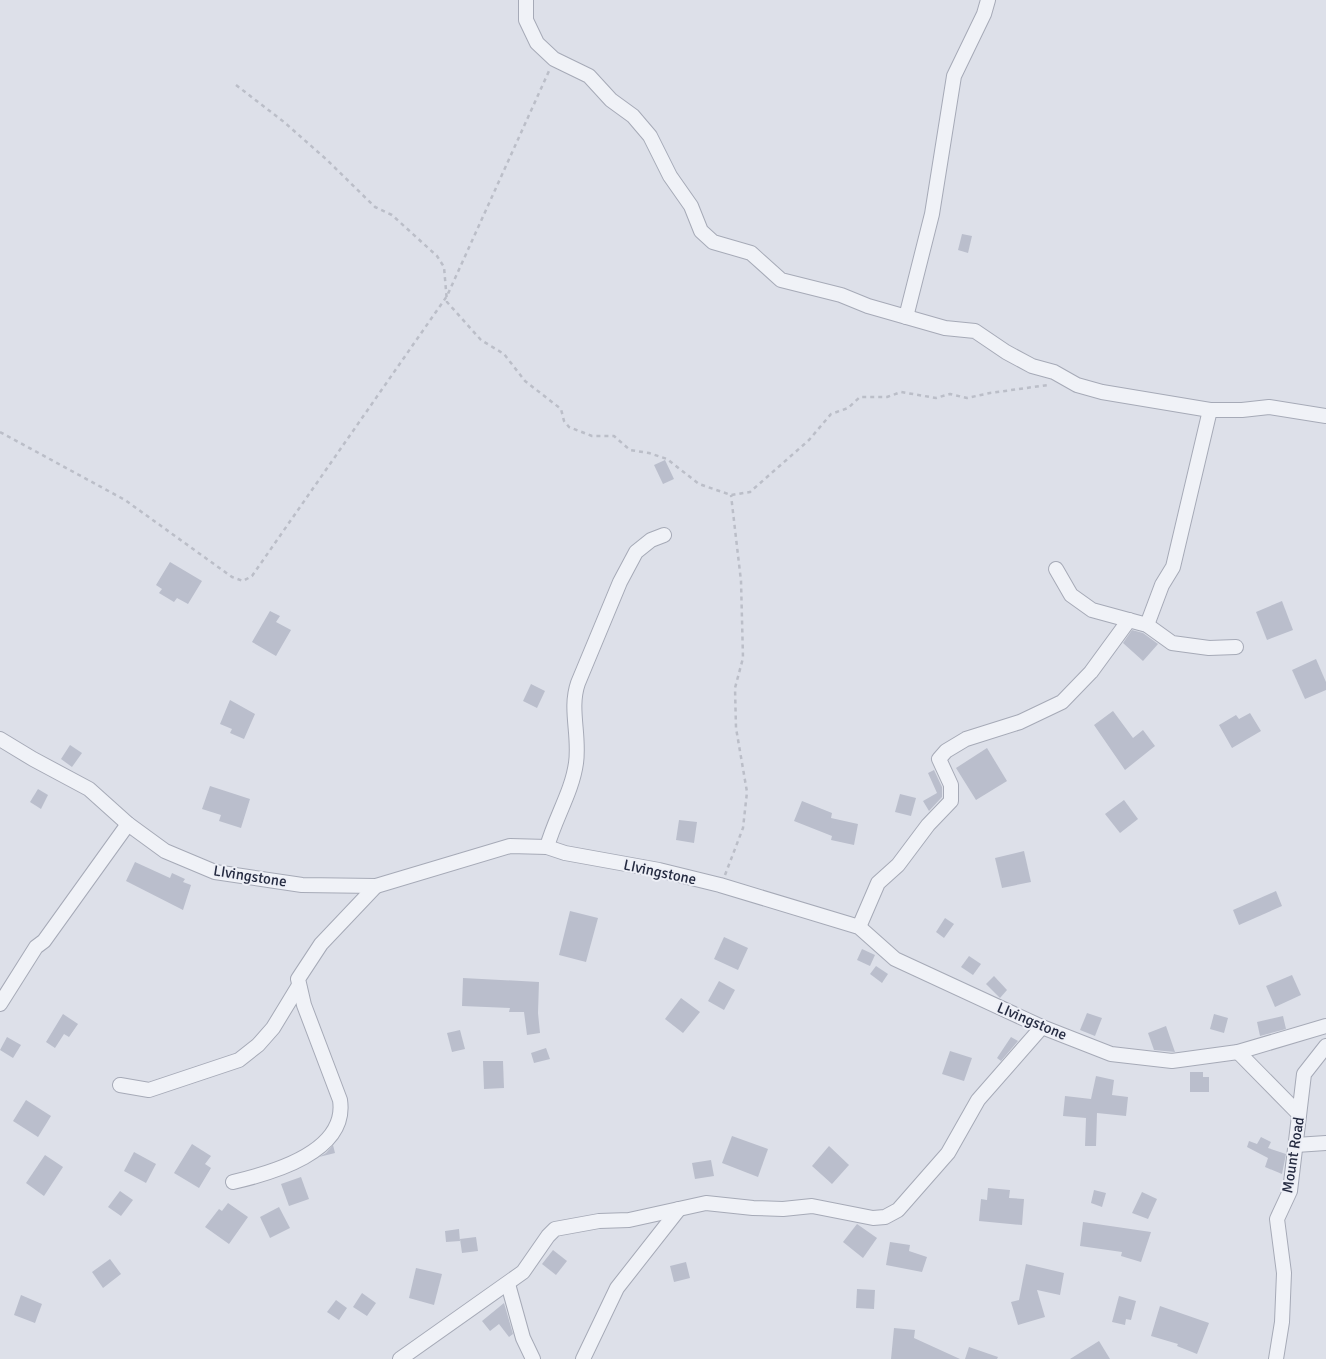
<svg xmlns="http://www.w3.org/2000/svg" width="1326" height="1359" font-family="Signika,sans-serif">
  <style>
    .building { fill: #babecc }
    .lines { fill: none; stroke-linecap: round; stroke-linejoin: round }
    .street-casing { stroke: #a6aab7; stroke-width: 16 }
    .path { stroke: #bbbec8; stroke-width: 2.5; stroke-dasharray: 4 4; stroke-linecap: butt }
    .street { stroke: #f0f2f7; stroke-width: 14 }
    .labels { text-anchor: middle; stroke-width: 4; stroke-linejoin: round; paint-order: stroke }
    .street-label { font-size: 15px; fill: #252b41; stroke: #edeff6 }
  </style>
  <rect width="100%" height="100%" fill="#dde0e9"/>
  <g class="building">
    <polygon points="962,234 972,236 968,253 958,250"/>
    <polygon points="665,460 674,479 663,484 654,465"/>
    <polygon points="170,562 202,581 188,604 177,598 174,602 159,593 162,589 156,585"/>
    <polygon points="1282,601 1293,630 1267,640 1256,612"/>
    <polygon points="270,611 280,616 276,622 291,630 276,656 252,642"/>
    <polygon points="1132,630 1143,633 1158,644 1143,661 1123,643"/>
    <polygon points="1316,659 1326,682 1326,690 1305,699 1292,670"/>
    <polygon points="531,684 545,691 537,708 523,701"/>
    <polygon points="230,700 255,714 244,739 230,733 232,729 220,724"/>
    <polygon points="1113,711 1133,738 1143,730 1155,746 1125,770 1094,725"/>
    <polygon points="1250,713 1261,731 1232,748 1219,725 1236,715 1239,719"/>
    <polygon points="70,745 82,753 72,767 61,759"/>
    <polygon points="987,748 1007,781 976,800 956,768"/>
    <polygon points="934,770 942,787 942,797 929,811 923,801 937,793 928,773"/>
    <polygon points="210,786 250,799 241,828 219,821 221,815 202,809"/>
    <polygon points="38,789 48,795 41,809 30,802"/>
    <polygon points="900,794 916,798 911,816 895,812"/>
    <polygon points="1124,800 1138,819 1120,833 1105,814"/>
    <polygon points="802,801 832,813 831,818 858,824 854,845 831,840 832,836 794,821"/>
    <polygon points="679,820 697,822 694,843 676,840"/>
    <polygon points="1024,851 1031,882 1002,888 995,858"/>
    <polygon points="135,862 170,878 172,873 185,879 183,882 191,885 183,910 126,881"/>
    <polygon points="1276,891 1282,906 1239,925 1233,910"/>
    <polygon points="570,911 598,918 586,962 559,955"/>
    <polygon points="945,918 954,924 944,938 936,932"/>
    <polygon points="724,937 748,948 738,970 714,959"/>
    <polygon points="862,949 875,955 870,966 857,960"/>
    <polygon points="969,956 981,964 973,975 961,967"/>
    <polygon points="876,966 888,974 882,983 870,974"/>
    <polygon points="1292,975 1301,995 1275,1007 1266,986"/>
    <polygon points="994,976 1007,990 1000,998 986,984"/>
    <polygon points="463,978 539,982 538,1013 540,1033 527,1035 524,1012 509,1012 510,1008 462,1006"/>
    <polygon points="719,981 735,990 724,1010 708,1001"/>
    <polygon points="681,998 700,1012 683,1033 665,1019"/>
    <polygon points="1087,1013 1102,1018 1095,1036 1080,1030"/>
    <polygon points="63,1014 78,1024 69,1037 64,1034 55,1048 46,1042"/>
    <polygon points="1214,1014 1228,1018 1224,1033 1210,1029"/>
    <polygon points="1283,1016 1286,1029 1260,1036 1257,1022"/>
    <polygon points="1166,1026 1175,1052 1154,1050 1148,1033"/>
    <polygon points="460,1030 465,1049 452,1052 447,1033"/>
    <polygon points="7,1037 21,1045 13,1058 0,1050"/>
    <polygon points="1011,1037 1018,1041 1001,1061 997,1058"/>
    <polygon points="546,1048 550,1059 534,1063 531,1053"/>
    <polygon points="950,1051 972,1058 964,1081 942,1074"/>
    <polygon points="483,1061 503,1061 504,1088 484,1089"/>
    <polygon points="1190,1072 1203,1072 1203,1077 1209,1077 1209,1092 1190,1092"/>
    <polygon points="1096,1076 1114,1080 1112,1095 1128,1097 1126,1116 1097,1113 1096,1146 1085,1146 1086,1118 1063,1116 1065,1096 1091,1099"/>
    <polygon points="26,1100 51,1116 38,1137 13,1121"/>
    <polygon points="732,1136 768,1149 758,1177 722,1163"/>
    <polygon points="1261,1137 1271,1142 1268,1148 1286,1154 1282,1174 1265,1167 1268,1158 1247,1147 1249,1141 1257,1144"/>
    <polygon points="192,1144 211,1156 205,1164 211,1168 199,1188 174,1173"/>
    <polygon points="333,1145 335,1153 319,1157 326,1153"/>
    <polygon points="829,1146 849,1165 832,1184 812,1166"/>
    <polygon points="134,1152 156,1164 146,1183 124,1171"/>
    <polygon points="45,1155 63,1167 44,1196 26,1183"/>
    <polygon points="711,1160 714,1176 695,1179 692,1163"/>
    <polygon points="301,1177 309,1199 289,1206 281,1184"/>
    <polygon points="988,1188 1010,1190 1009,1198 1024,1199 1022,1225 979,1221 981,1199 987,1200"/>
    <polygon points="1094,1190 1106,1193 1102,1207 1091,1203"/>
    <polygon points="120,1191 133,1200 121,1216 108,1207"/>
    <polygon points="1142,1192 1157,1199 1148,1219 1132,1213"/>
    <polygon points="228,1203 248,1217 229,1244 205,1227 219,1209 222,1211"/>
    <polygon points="279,1207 290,1228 270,1238 260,1217"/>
    <polygon points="1083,1222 1151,1232 1141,1262 1121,1256 1122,1252 1080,1246"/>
    <polygon points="857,1224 877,1238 863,1258 843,1242"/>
    <polygon points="459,1229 460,1241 446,1242 445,1231"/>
    <polygon points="476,1237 478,1251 462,1253 460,1239"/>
    <polygon points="890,1242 910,1245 909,1251 927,1257 922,1272 886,1265"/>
    <polygon points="553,1250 567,1261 556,1275 542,1264"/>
    <polygon points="110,1259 121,1274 103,1288 92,1272"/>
    <polygon points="686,1262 690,1278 674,1282 670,1266"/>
    <polygon points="1026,1264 1064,1273 1060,1295 1037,1290 1045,1317 1018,1325 1011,1302 1019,1300"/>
    <polygon points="416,1268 442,1274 434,1305 409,1298"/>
    <polygon points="857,1289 875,1290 874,1309 856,1308"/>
    <polygon points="362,1293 376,1303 367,1316 353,1307"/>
    <polygon points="21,1295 42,1304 35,1323 14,1315"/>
    <polygon points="1119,1296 1136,1301 1131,1320 1126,1319 1125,1325 1112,1322"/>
    <polygon points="336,1300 347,1308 339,1320 327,1312"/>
    <polygon points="504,1303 513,1334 509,1337 499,1324 490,1331 482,1321"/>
    <polygon points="1160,1306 1209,1323 1197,1354 1177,1346 1178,1344 1151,1336"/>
    <polygon points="894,1328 915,1330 914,1338 960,1359 891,1359"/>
    <polygon points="1099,1341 1110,1359 1070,1359"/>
    <polygon points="969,1347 998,1357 997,1359 965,1359"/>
  </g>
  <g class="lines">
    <defs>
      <g id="street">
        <polyline points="526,0 526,20 537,43 554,59 589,76 611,100 633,116 650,136 670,176 691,206 701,231 713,242 751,253 781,280 841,295 868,306 945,328 975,331 1006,352 1032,366 1054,372 1077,385 1102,392 1210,410 1242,410 1269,407 1326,416"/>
        <polyline points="906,317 932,214 954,76 984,14 988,0"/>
        <polyline points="1056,569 1071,595 1092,610 1147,625 1172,643 1209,648 1236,647"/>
        <polyline points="1147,625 1162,585 1173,567 1210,410"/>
        <polyline points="0,739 33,759 89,789 128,824 165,851 215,872 302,885 376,886 510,846 547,847 565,853 659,870 720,885 859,927 895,959 1042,1027 1111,1054 1172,1061 1238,1052 1326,1026"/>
        <path d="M547,847C555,818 572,792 576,763C580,735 569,709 578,683L620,582L636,552L651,540L664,535"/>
        <polyline points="859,927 878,883 898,865 928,825 951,801 951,785 939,759 946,751 966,739 1020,722 1062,702 1091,672 1129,620"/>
        <polyline points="0,1004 36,947 44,941 128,824"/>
        <polyline points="1238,1052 1299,1114"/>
        <polyline points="120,1085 149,1090 239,1060 258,1045 273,1028 298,987"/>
        <polyline points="1296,1145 1326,1143"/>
        <path d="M233,1182C272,1173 348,1152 340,1100L304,1005L298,979L321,944L376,886"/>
        <polyline points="508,1284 523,1338 533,1359"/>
        <polyline points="400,1359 523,1272 548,1236 555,1229 599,1221 629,1220 706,1203 753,1208 783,1209 812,1206 873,1218 885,1217 898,1210 948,1153 978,1100 1042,1027"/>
        <polyline points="583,1359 617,1288 679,1209"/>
        <polyline points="1276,1359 1282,1322 1284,1273 1277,1219 1290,1191 1304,1074 1326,1046"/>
      </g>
    </defs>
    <use href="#street" class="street-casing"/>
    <g class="path">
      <polyline points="236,85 284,122 327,160 375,207 392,215 437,256 444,267 447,302 481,340 504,354 525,381 561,409 564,421 569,427 592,436 614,436 630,450 649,453 667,459 699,484 731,495 750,492 809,440 831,414 848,408 860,397 887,397 901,392 936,398 950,394 967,398 990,393 1048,385"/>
      <polyline points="0,432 125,500 232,577 243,581 252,576 447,296 549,71"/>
      <polyline points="725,875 743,828 747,792 736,728 735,688 743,658 741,581 731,495"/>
    </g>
    <use href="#street" class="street"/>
  </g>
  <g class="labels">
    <g class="street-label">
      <text transform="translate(660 872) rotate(12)" y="5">LIvingstone</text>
      <text transform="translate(250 876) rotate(9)" y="5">LIvingstone</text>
      <text transform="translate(1032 1021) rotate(23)" y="5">LIvingstone</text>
      <text transform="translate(1293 1155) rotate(-81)" y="5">Mount Road</text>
    </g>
  </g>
</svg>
